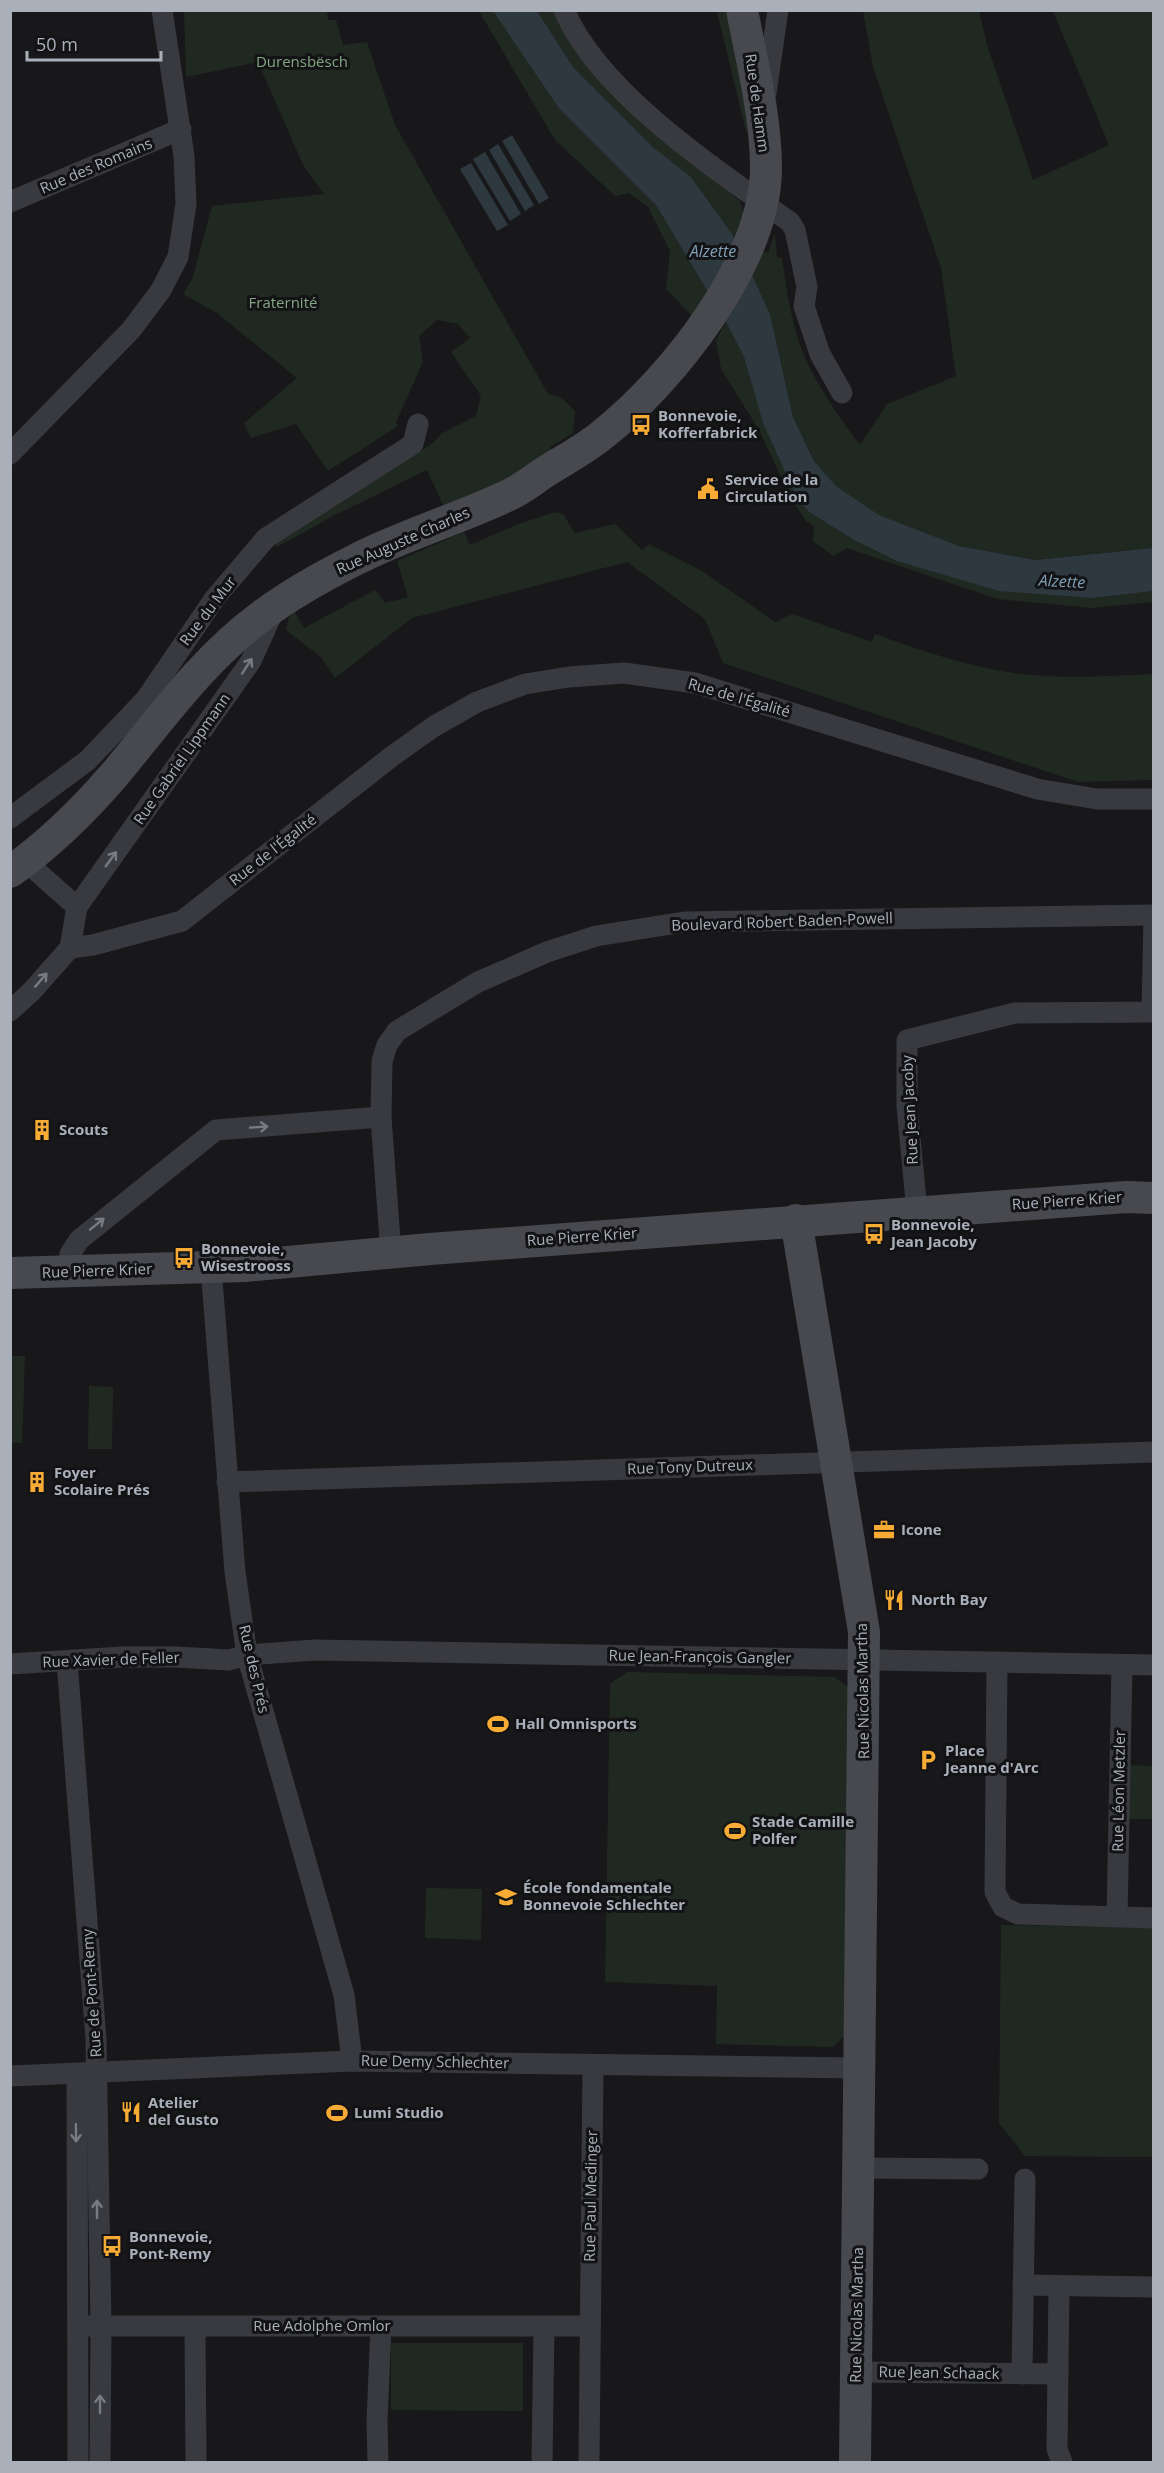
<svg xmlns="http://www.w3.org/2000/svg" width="1164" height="2473" font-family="'Open Sans',sans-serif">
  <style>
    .green { fill: #202921 }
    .water { fill: #2d383f }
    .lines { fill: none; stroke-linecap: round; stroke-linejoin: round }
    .street { stroke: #393a3f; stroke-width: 21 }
    .secondary { stroke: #47494f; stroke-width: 32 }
    .oneway { stroke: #777b83 }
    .labels { text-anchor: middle; stroke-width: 6; stroke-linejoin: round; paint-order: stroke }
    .park-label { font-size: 15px; fill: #81a681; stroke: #131315 }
    .street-label { font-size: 15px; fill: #aab0ba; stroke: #131315 }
    .poi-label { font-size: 15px; font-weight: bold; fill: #aab0ba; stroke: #131315; text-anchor: start }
    .water-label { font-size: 16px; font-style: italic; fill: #81a0b6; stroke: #131315 }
  </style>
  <rect width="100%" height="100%" fill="#18181a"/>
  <g class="green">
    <polygon points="184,11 327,11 328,20 336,20 343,45 367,42 395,125 548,394 562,398 575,411 573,433 550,447 552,451 511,477 445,509 427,470 333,516 277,547 273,540 433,443 441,434 476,416 481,396 451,352 470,338 458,324 437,320 419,336 423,362 396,422 398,426 328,471 296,424 251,438 244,423 297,378 217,313 183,294 192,280 212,206 324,194 303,165 258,62 186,77"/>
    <polygon points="479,11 493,11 558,107 656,205 708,291 692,316 666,289 670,251 648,207 629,193 615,196 555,140"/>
    <polygon points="537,11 556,11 706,172 740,201 744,212 735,238 691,177 653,147 573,67"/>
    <polygon points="717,11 726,11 750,130 746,131"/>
    <path d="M863,11H979L987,45L1033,180L1109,145L1053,11H1153V548L1035,560L959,546L879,515L836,486L814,461L793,417L770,314L752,276L762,251L768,253L775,233L777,258H782C787,292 792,330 807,362C821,391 840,419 860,445L887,404L956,376L941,268L873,67Z"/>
    <polygon points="726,322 744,357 763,423 809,512 854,540 897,561 1092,598 1153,591 1153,602 1092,608 997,599 847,548 833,556 813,541 814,526 806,521 791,498 759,430 721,369 716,340"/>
    <path d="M555,512L563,514L575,533L615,524L642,550L649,544L702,571L775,622L792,614L872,642L875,634C919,650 961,664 1007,672C1055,680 1105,676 1153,674V780L1078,782L723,663L705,619L627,562L412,618L335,678L321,657L286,630L289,617L295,612L304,628L375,590L385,603L408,597L397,561L464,532L470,545L516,525Z"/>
    <polygon points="11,1356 25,1356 22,1443 11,1443"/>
    <polygon points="89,1386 113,1387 112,1449 88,1449"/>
    <polygon points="627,1672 835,1677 849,1688 844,2036 833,2047 716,2044 717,1986 605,1982 610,1684"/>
    <polygon points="1128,1765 1153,1766 1153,1819 1127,1819"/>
    <polygon points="426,1888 482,1889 481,1940 425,1938"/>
    <polygon points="1001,1925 1153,1928 1153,2157 1025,2156 999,2123"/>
    <polygon points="391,2343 523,2343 523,2411 391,2410"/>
  </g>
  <g class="water">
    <polygon points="493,11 537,11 573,67 653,147 691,177 735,238 770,314 793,417 814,461 836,486 879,515 959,546 1035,560 1153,548 1153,591 1092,598 999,591 897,561 854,540 809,512 797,498 763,423 744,357 726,322 656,205 558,107"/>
    <polygon points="512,135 549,198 539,204 502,141"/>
    <polygon points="498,144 534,205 525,211 489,150"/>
    <polygon points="485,152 521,214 510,221 473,159"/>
    <polygon points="471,163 508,225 497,231 460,169"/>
  </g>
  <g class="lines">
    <g class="street">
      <path d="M564,10C600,94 717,170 790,222L795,230L807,287L804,306L820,354L842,393"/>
      <polyline points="766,93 778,10"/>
      <polyline points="10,202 181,129"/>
      <polyline points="10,454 131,330 161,290 178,257 186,204 184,156 162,10"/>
      <polyline points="10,818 88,760 146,699 215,598 266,538 413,444 418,424"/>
      <polyline points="25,861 77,907"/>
      <polyline points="70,948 93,945 182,921 391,757 433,727 477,702 525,684 569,677 624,673 695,683 1037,789 1097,799 1154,799"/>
      <polyline points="10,1011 31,992 70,948 77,907 251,661 274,610"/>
      <polyline points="917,1212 907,1106 907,1040 1015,1013 1152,1012 1154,916"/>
      <polyline points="391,1254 381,1117 382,1061 387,1045 397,1031 478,982 547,952 596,936 684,922 1154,915"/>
      <polyline points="211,1267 235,1572 247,1655 344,1995 352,2061"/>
      <polyline points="67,1272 70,1254 79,1240 216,1130 381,1117"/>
      <polyline points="227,1482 1154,1452"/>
      <polyline points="67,1661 96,2039 101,2326 100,2462"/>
      <polyline points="997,1662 995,1892 1003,1907 1018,1914 1154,1918"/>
      <polyline points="10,1664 123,1657 176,1657 229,1660 247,1655 315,1650 1154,1665"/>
      <polyline points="1117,1917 1122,1665"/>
      <polyline points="77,2074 78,2462"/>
      <polyline points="10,2076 352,2061 860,2068"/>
      <polyline points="859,2168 978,2169"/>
      <polyline points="1023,2285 1154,2287"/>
      <polyline points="1059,2286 1057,2449 1062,2462"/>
      <polyline points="79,2326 590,2326"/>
      <polyline points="195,2326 196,2462"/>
      <polyline points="856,2372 1058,2374"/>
      <polyline points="1022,2374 1025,2179"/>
      <polyline points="378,2462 377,2421 381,2326"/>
      <polyline points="542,2462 544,2326"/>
      <polyline points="589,2462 593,2065"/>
    </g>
    <g class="secondary">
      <path d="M10,872C48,845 84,810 114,775C160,720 202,660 260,617C289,595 323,576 355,560C403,535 459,519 509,495C522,489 533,480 545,472C564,460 585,449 602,435C673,379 765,262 766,169C766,116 752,62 742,10"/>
      <polyline points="796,1220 864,1632 855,2462"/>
      <polyline points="10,1273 245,1266 430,1249 1126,1197 1154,1198"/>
    </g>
  </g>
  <defs><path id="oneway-shaft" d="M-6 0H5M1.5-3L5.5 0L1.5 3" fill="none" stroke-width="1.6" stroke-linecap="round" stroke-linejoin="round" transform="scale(1.5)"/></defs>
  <g class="oneway">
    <use href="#oneway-shaft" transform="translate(247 666) rotate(-57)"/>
    <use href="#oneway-shaft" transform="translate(111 859) rotate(-54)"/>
    <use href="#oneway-shaft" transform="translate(41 980) rotate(-49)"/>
    <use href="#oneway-shaft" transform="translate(259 1127) rotate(-4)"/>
    <use href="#oneway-shaft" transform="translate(97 1224) rotate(-39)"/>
    <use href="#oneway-shaft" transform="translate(76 2133) rotate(89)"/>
    <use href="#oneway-shaft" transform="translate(97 2209) rotate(-90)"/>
    <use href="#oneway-shaft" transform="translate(100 2404) rotate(-90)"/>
  </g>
  <defs>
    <symbol id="bus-bare" viewBox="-9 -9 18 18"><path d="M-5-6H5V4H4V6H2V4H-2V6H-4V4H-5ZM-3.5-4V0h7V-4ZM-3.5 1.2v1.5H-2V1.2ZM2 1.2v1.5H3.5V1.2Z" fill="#f7ab34" stroke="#131315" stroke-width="2.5" paint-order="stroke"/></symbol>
    <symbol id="civic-bare" viewBox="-9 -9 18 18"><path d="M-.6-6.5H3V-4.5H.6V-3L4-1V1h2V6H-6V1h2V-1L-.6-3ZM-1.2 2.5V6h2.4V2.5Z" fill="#f7ab34" stroke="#131315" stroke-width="2.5" paint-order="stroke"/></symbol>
    <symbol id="building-bare" viewBox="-9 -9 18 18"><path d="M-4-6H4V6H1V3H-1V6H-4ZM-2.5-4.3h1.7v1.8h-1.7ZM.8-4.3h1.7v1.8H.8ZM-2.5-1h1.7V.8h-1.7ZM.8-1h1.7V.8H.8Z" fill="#f7ab34" stroke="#131315" stroke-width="2.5" paint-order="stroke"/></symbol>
    <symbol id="office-bare" viewBox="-9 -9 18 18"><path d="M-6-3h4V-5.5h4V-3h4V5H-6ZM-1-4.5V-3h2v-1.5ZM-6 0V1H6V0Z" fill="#f7ab34" stroke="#131315" stroke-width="2.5" paint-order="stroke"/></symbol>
    <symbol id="restaurant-bare" viewBox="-9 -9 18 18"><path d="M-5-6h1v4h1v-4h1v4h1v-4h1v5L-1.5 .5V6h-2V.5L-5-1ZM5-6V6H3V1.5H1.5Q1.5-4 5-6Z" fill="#f7ab34" stroke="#131315" stroke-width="2.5" paint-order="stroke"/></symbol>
    <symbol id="stadium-bare" viewBox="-9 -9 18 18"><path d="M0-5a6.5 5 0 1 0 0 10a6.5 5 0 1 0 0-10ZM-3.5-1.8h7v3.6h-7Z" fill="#f7ab34" stroke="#131315" stroke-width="2.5" paint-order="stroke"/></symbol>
    <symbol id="parking-bare" viewBox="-9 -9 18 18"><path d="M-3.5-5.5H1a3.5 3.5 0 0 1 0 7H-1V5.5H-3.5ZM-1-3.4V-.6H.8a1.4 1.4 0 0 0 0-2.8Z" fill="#f7ab34" stroke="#131315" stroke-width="2.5" paint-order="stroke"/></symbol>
    <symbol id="school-bare" viewBox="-9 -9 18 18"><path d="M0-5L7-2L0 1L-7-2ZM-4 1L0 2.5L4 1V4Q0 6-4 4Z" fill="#f7ab34" stroke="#131315" stroke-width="2.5" paint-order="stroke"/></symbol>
  </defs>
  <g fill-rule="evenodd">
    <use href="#bus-bare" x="626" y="410" width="30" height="30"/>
    <use href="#civic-bare" x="693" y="474" width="30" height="30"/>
    <use href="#building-bare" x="27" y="1115" width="30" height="30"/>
    <use href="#bus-bare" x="859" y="1219" width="30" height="30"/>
    <use href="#bus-bare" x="169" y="1243" width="30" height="30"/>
    <use href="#building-bare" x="22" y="1467" width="30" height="30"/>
    <use href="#office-bare" x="869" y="1515" width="30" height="30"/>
    <use href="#restaurant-bare" x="879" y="1585" width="30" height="30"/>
    <use href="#stadium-bare" x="483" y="1709" width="30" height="30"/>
    <use href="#parking-bare" x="913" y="1745" width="30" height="30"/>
    <use href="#stadium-bare" x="720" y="1816" width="30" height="30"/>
    <use href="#school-bare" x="491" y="1882" width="30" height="30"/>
    <use href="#restaurant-bare" x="116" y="2097" width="30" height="30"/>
    <use href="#stadium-bare" x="322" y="2098" width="30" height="30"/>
    <use href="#bus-bare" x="97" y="2231" width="30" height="30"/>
  </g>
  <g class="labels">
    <g class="park-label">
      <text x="302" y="67">Durensbësch</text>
      <text x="283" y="308">Fraternité</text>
    </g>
    <g class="street-label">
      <text transform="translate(757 103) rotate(82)" y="5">Rue de Hamm</text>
      <text transform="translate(96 166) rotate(-23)" y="5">Rue des Romains</text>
      <text transform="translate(403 541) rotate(-24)" y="5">Rue Auguste Charles</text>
      <text transform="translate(208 611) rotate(-53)" y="5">Rue du Mur</text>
      <text transform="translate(739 698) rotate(16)" y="5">Rue de l'Égalité</text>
      <text transform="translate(182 759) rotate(-55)" y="5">Rue Gabriel Lippmann</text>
      <text transform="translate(273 850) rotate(-38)" y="5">Rue de l'Égalité</text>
      <text transform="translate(782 922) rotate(-2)" y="5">Boulevard Robert Baden-Powell</text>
      <text transform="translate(910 1110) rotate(-93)" y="5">Rue Jean Jacoby</text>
      <text transform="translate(1067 1201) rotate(-4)" y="5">Rue Pierre Krier</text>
      <text transform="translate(582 1237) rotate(-4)" y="5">Rue Pierre Krier</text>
      <text transform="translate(97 1271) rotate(-2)" y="5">Rue Pierre Krier</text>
      <text transform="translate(690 1467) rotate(-2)" y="5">Rue Tony Dutreux</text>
      <text transform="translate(700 1657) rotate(1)" y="5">Rue Jean-François Gangler</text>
      <text transform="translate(111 1660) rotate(-2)" y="5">Rue Xavier de Feller</text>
      <text transform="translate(254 1669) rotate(77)" y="5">Rue des Prés</text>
      <text transform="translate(863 1691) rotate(-91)" y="5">Rue Nicolas Martha</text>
      <text transform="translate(1119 1791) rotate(-89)" y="5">Rue Léon Metzler</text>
      <text transform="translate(92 1993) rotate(-94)" y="5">Rue de Pont-Remy</text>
      <text transform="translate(435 2062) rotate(1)" y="5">Rue Demy Schlechter</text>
      <text transform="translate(591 2196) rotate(-89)" y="5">Rue Paul Medinger</text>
      <text transform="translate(857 2315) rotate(-89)" y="5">Rue Nicolas Martha</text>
      <text x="322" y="2331">Rue Adolphe Omlor</text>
      <text transform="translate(939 2373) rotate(1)" y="5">Rue Jean Schaack</text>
    </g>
    <g class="poi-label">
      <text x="658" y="421">Bonnevoie,<tspan x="658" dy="17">Kofferfabrick</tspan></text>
      <text x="725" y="485">Service de la<tspan x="725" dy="17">Circulation</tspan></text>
      <text x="59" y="1135">Scouts</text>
      <text x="891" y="1230">Bonnevoie,<tspan x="891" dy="17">Jean Jacoby</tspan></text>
      <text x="201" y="1254">Bonnevoie,<tspan x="201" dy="17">Wisestrooss</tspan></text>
      <text x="54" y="1478">Foyer<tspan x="54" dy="17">Scolaire Prés</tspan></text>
      <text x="901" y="1535">Icone</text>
      <text x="911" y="1605">North Bay</text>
      <text x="515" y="1729">Hall Omnisports</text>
      <text x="945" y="1756">Place<tspan x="945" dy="17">Jeanne d'Arc</tspan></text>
      <text x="752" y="1827">Stade Camille<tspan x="752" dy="17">Polfer</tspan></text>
      <text x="523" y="1893">École fondamentale<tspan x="523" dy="17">Bonnevoie Schlechter</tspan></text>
      <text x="148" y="2108">Atelier<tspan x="148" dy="17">del Gusto</tspan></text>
      <text x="354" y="2118">Lumi Studio</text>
      <text x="129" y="2242">Bonnevoie,<tspan x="129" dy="17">Pont-Remy</tspan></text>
    </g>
    <g class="water-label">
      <text x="713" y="257">Alzette</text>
      <text transform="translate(1062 581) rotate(3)" y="6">Alzette</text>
    </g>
  </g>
  <rect width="1164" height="2473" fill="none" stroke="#aab0ba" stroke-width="24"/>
  <path d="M27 51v9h134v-9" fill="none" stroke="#aab0ba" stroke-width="3"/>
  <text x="36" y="51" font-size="18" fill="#aab0ba" stroke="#131315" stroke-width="4.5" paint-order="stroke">50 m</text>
</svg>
